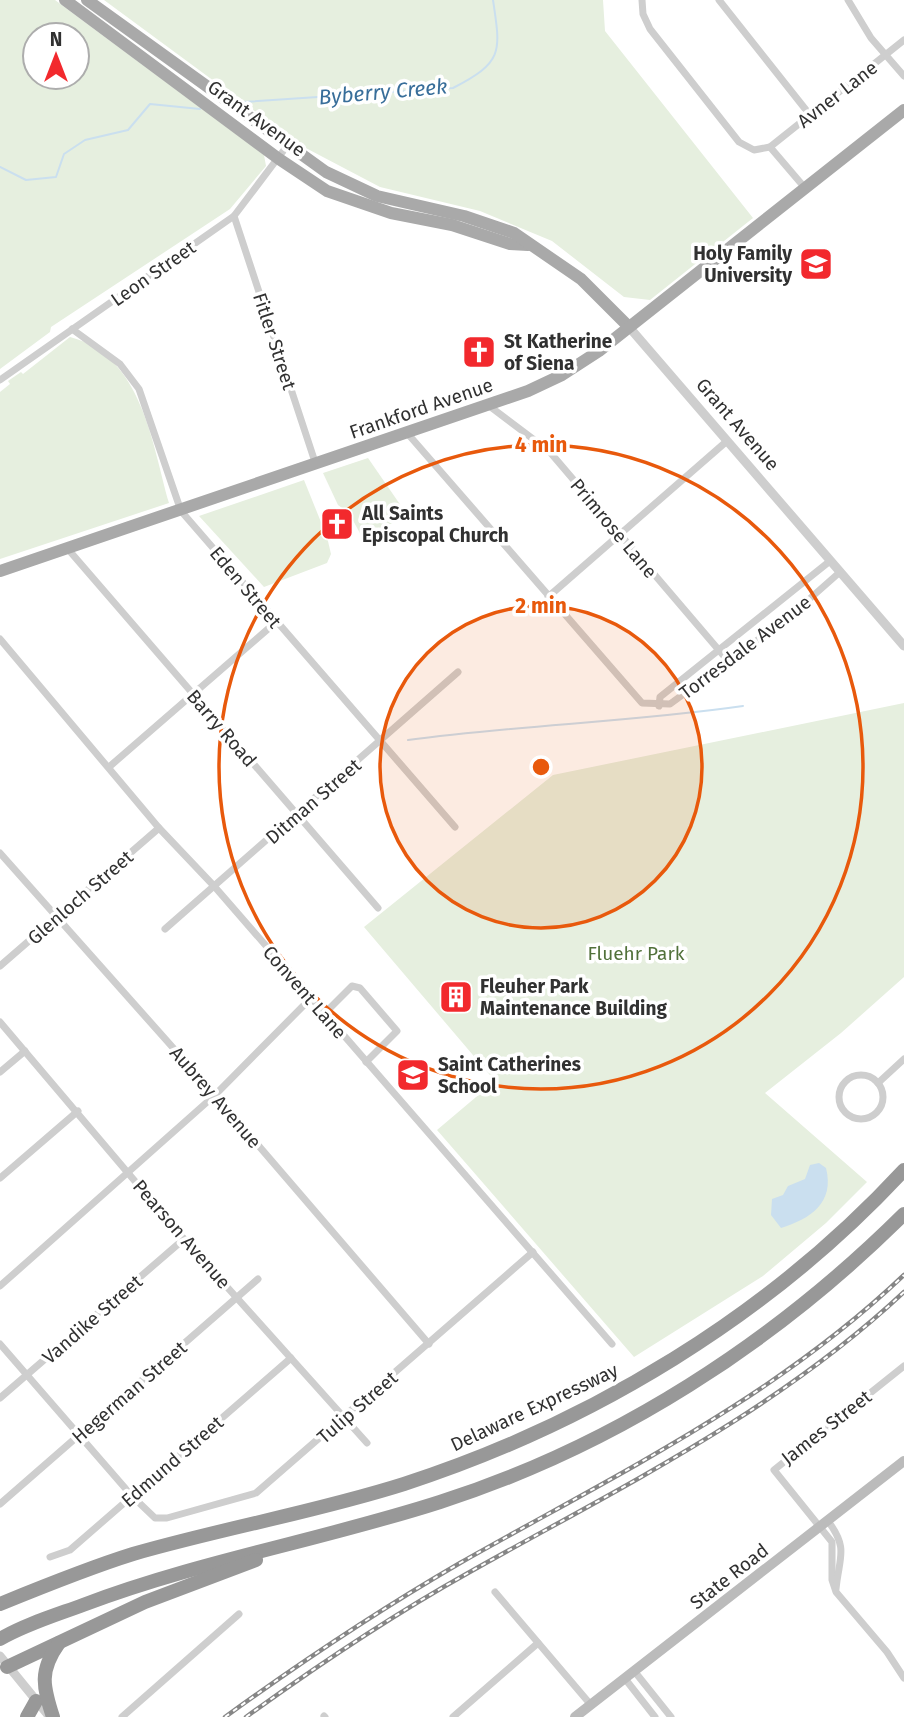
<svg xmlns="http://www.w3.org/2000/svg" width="904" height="1717" font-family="'Fira Sans',sans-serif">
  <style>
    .green { fill: #e6efdf; fill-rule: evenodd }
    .water { fill: #cadfef }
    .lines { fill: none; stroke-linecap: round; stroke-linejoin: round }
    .stream { stroke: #cadfef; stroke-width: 2 }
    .minor { stroke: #cecece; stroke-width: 7 }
    .tertiary { stroke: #cecece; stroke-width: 9 }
    .secondary { stroke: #bbb; stroke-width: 10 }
    .primary { stroke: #a9a9a9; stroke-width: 12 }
    .motorway { stroke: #989898; stroke-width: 14 }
    .rail-casing { stroke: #868686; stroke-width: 4.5 }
    .rail { stroke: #fff; stroke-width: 2; stroke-dasharray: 5; stroke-linecap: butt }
    .ring { fill: none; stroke: #e8590c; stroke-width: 3.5 }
    .labels { text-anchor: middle; stroke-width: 7; stroke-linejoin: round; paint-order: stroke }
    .street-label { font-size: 19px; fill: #313131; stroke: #fff }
    .poi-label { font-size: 19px; font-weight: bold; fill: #313131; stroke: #fff; text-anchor: start }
    .park-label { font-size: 19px; fill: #51713a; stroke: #fff }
    .water-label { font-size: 21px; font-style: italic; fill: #386e9a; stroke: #fff }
    .centre { fill: #e8590c; stroke: #fff; stroke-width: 3.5 }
    .ring-label { font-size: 21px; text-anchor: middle; font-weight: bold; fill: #e8590c; stroke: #fff; stroke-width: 7; stroke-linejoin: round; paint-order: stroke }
  </style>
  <rect width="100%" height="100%" fill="#fff"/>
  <g class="green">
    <path d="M0,0H55L264,155L266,166L230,209L51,327L50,332L0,369ZM35,35H77V77H35Z"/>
    <polygon points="104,0 603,0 605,31 753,218 650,300 624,297 552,241 480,211 380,187 302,146"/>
    <path d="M70,337C142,356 152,443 169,503L0,559V392L10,384L8,381L21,372L23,374Z"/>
    <polygon points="368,458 408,516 362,537 349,513 338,505 323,473"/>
    <polygon points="304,480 327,537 331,554 327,563 264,587 199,516"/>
    <polygon points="904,703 904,977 841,1033 765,1093 867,1182 826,1223 763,1276 634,1357 437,1130 495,1081 364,927 553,775"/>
  </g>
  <path class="water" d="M819,1163L826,1168C835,1203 810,1219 781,1228L771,1215L772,1199L783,1195L788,1186L805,1179L810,1165Z"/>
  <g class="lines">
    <g class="stream">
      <path d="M244,102L453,88C503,62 501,53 493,0"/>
      <polyline points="0,167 26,180 56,177 64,154 85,140 128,130 150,104 200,109"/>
      <path d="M408,740C519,725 632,722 743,706"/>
    </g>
    <g class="minor">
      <polyline points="642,0 643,14 650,29 739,142 754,150 770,147 904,40"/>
      <polyline points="719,0 810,115"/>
      <polyline points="848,0 871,38 904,76"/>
      <polyline points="770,147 805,188"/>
      <polyline points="234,216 316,465"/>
      <polyline points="72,329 120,364 139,389 181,511 455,827"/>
      <polyline points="0,380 234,216 287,146"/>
      <polyline points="488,405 549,451 729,662"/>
      <polyline points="408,434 642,703 670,704 789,617 840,572"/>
      <polyline points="67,548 378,908"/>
      <polyline points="548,597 727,441"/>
      <polyline points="0,639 159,828 214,886 612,1344"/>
      <polyline points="659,706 660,697 830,561"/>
      <polyline points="109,767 276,622"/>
      <polyline points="0,853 215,1095 429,1344"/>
      <polyline points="165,929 458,672"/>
      <polyline points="0,966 159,828"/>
      <polyline points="324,1014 352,986 360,988 397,1031 366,1062"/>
      <polyline points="0,1022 184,1239 367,1443"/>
      <polyline points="0,1072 25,1051"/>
      <circle cx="861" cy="1097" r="22"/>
      <polyline points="878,1083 904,1059"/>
      <polyline points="0,1178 78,1111"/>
      <polyline points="0,1286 215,1095 310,999"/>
      <polyline points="0,1344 132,1496 155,1518 167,1518 256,1493 533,1252"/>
      <polyline points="904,1366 774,1470 832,1542 832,1580 836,1592 887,1652 904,1678"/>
      <polyline points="0,1398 184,1239"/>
      <polyline points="0,1504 258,1279"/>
      <path d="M828,1521C849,1549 839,1557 836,1589"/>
      <polyline points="50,1557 70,1550 291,1358"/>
      <polyline points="495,1592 591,1705"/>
      <polyline points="635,1672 671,1717"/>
      <polyline points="626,1680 655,1717"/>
      <polyline points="324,1716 325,1717"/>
      <polyline points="122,1717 239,1614"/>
      <polyline points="453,1717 538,1643"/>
    </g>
    <g class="tertiary">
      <polyline points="629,327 904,646"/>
      <polyline points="0,1656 49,1716"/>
    </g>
    <polyline class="secondary" points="575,1717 904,1461"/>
    <g class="primary">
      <polyline points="65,0 279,159 327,191 391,213 452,225 510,244 528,245"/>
      <polyline points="87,0 326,172 377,196 464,216 514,233 581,279 629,327"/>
      <polyline points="0,571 528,391 562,375 599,351 904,110"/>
    </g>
    <g class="motorway">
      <path d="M0,1604C44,1586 88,1568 133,1554C223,1528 316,1512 404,1484C592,1423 770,1315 904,1170"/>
      <path d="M0,1639C26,1624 56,1615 83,1605C199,1561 322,1540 440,1502C615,1446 774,1343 904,1214"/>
      <polyline points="7,1667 145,1602 256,1560"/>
      <polyline points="27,1717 36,1701"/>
      <path d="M53,1717C43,1686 39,1671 59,1643"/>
    </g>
    <defs>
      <g id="rail">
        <path d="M225,1717C301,1662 379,1610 460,1563C615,1475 774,1399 904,1275"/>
        <path d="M246,1717C318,1665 391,1616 468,1573C619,1488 776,1412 904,1292"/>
      </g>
    </defs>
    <use href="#rail" class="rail-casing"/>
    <use href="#rail" class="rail"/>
  </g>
  <circle cx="541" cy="767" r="161" fill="#e8590c" fill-opacity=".12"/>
  <g class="ring">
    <circle cx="541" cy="767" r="161"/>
    <circle cx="541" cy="767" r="322"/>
  </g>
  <defs>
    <symbol id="university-square" viewBox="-11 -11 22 22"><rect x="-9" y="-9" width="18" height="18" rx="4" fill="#f2292d" stroke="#fff"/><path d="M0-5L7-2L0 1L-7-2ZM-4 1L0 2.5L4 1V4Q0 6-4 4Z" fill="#fff"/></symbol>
    <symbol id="church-square" viewBox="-11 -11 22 22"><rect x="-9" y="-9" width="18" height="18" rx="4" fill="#f2292d" stroke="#fff"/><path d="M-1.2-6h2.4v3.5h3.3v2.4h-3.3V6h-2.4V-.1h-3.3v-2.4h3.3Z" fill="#fff"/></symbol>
    <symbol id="building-square" viewBox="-11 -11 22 22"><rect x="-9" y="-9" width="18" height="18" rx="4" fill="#f2292d" stroke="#fff"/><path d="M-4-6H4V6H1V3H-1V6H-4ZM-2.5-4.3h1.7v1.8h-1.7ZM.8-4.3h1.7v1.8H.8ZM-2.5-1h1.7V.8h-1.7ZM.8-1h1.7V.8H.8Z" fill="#fff"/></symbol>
    <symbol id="school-square" viewBox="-11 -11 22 22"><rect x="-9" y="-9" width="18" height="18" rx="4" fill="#f2292d" stroke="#fff"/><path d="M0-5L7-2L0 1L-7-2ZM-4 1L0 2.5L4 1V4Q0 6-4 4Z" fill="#fff"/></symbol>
  </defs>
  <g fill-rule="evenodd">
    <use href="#university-square" x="797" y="245" width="38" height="38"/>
    <use href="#church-square" x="460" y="333" width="38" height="38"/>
    <use href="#church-square" x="318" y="505" width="38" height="38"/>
    <use href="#building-square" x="437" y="978" width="38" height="38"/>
    <use href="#school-square" x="394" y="1056" width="38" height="38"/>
  </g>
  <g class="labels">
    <g class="street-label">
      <text transform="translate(837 94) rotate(-38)" y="7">Avner Lane</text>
      <text transform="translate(257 118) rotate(36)" y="7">Grant Avenue</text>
      <text transform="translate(153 273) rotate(-35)" y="7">Leon Street</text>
      <text transform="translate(275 341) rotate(72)" y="7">Fitler Street</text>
      <text transform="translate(421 408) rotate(-19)" y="7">Frankford Avenue</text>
      <text transform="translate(738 424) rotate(49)" y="7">Grant Avenue</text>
      <text transform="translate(614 528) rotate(50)" y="7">Primrose Lane</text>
      <text transform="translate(246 587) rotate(50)" y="7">Eden Street</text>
      <text transform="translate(745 647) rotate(-37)" y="7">Torresdale Avenue</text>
      <text transform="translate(222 728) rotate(49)" y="7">Barry Road</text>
      <text transform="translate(313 801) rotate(-41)" y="7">Ditman Street</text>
      <text transform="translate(80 897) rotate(-41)" y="7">Glenloch Street</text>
      <text transform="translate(305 992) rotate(49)" y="7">Convent Lane</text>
      <text transform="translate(216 1097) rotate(49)" y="7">Aubrey Avenue</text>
      <text transform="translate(182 1234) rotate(49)" y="7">Pearson Avenue</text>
      <text transform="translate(92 1319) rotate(-41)" y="7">Vandike Street</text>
      <text transform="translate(129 1392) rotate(-41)" y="7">Hegerman Street</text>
      <text transform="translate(357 1407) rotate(-41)" y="7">Tulip Street</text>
      <text transform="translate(534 1407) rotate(-25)" y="7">Delaware Expressway</text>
      <text transform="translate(826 1427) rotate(-38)" y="7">James Street</text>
      <text transform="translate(172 1461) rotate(-41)" y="7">Edmund Street</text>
      <text transform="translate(729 1576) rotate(-38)" y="7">State Road</text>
    </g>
    <g class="poi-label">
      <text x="792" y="260" text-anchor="end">Holy Family<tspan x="792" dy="22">University</tspan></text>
      <text x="504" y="348">St Katherine<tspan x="504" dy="22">of Siena</tspan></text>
      <text x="362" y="520">All Saints<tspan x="362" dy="22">Episcopal Church</tspan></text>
      <text x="480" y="993">Fleuher Park<tspan x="480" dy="22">Maintenance Building</tspan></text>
      <text x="438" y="1071">Saint Catherines<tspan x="438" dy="22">School</tspan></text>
    </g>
    <g class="park-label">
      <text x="636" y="960">Fluehr Park</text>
    </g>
    <g class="water-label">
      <text transform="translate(383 92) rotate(-5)" y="7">Byberry Creek</text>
    </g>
  </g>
  <circle cx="541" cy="767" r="10" class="centre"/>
  <g class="ring-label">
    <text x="541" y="452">4 min</text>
    <text x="541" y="613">2 min</text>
  </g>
  <g transform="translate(56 56)"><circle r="33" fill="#ffffff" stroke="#adadad" stroke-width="2"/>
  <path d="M0-5L12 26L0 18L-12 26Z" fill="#f2292d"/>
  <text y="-10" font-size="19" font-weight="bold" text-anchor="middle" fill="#313131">N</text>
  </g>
</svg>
